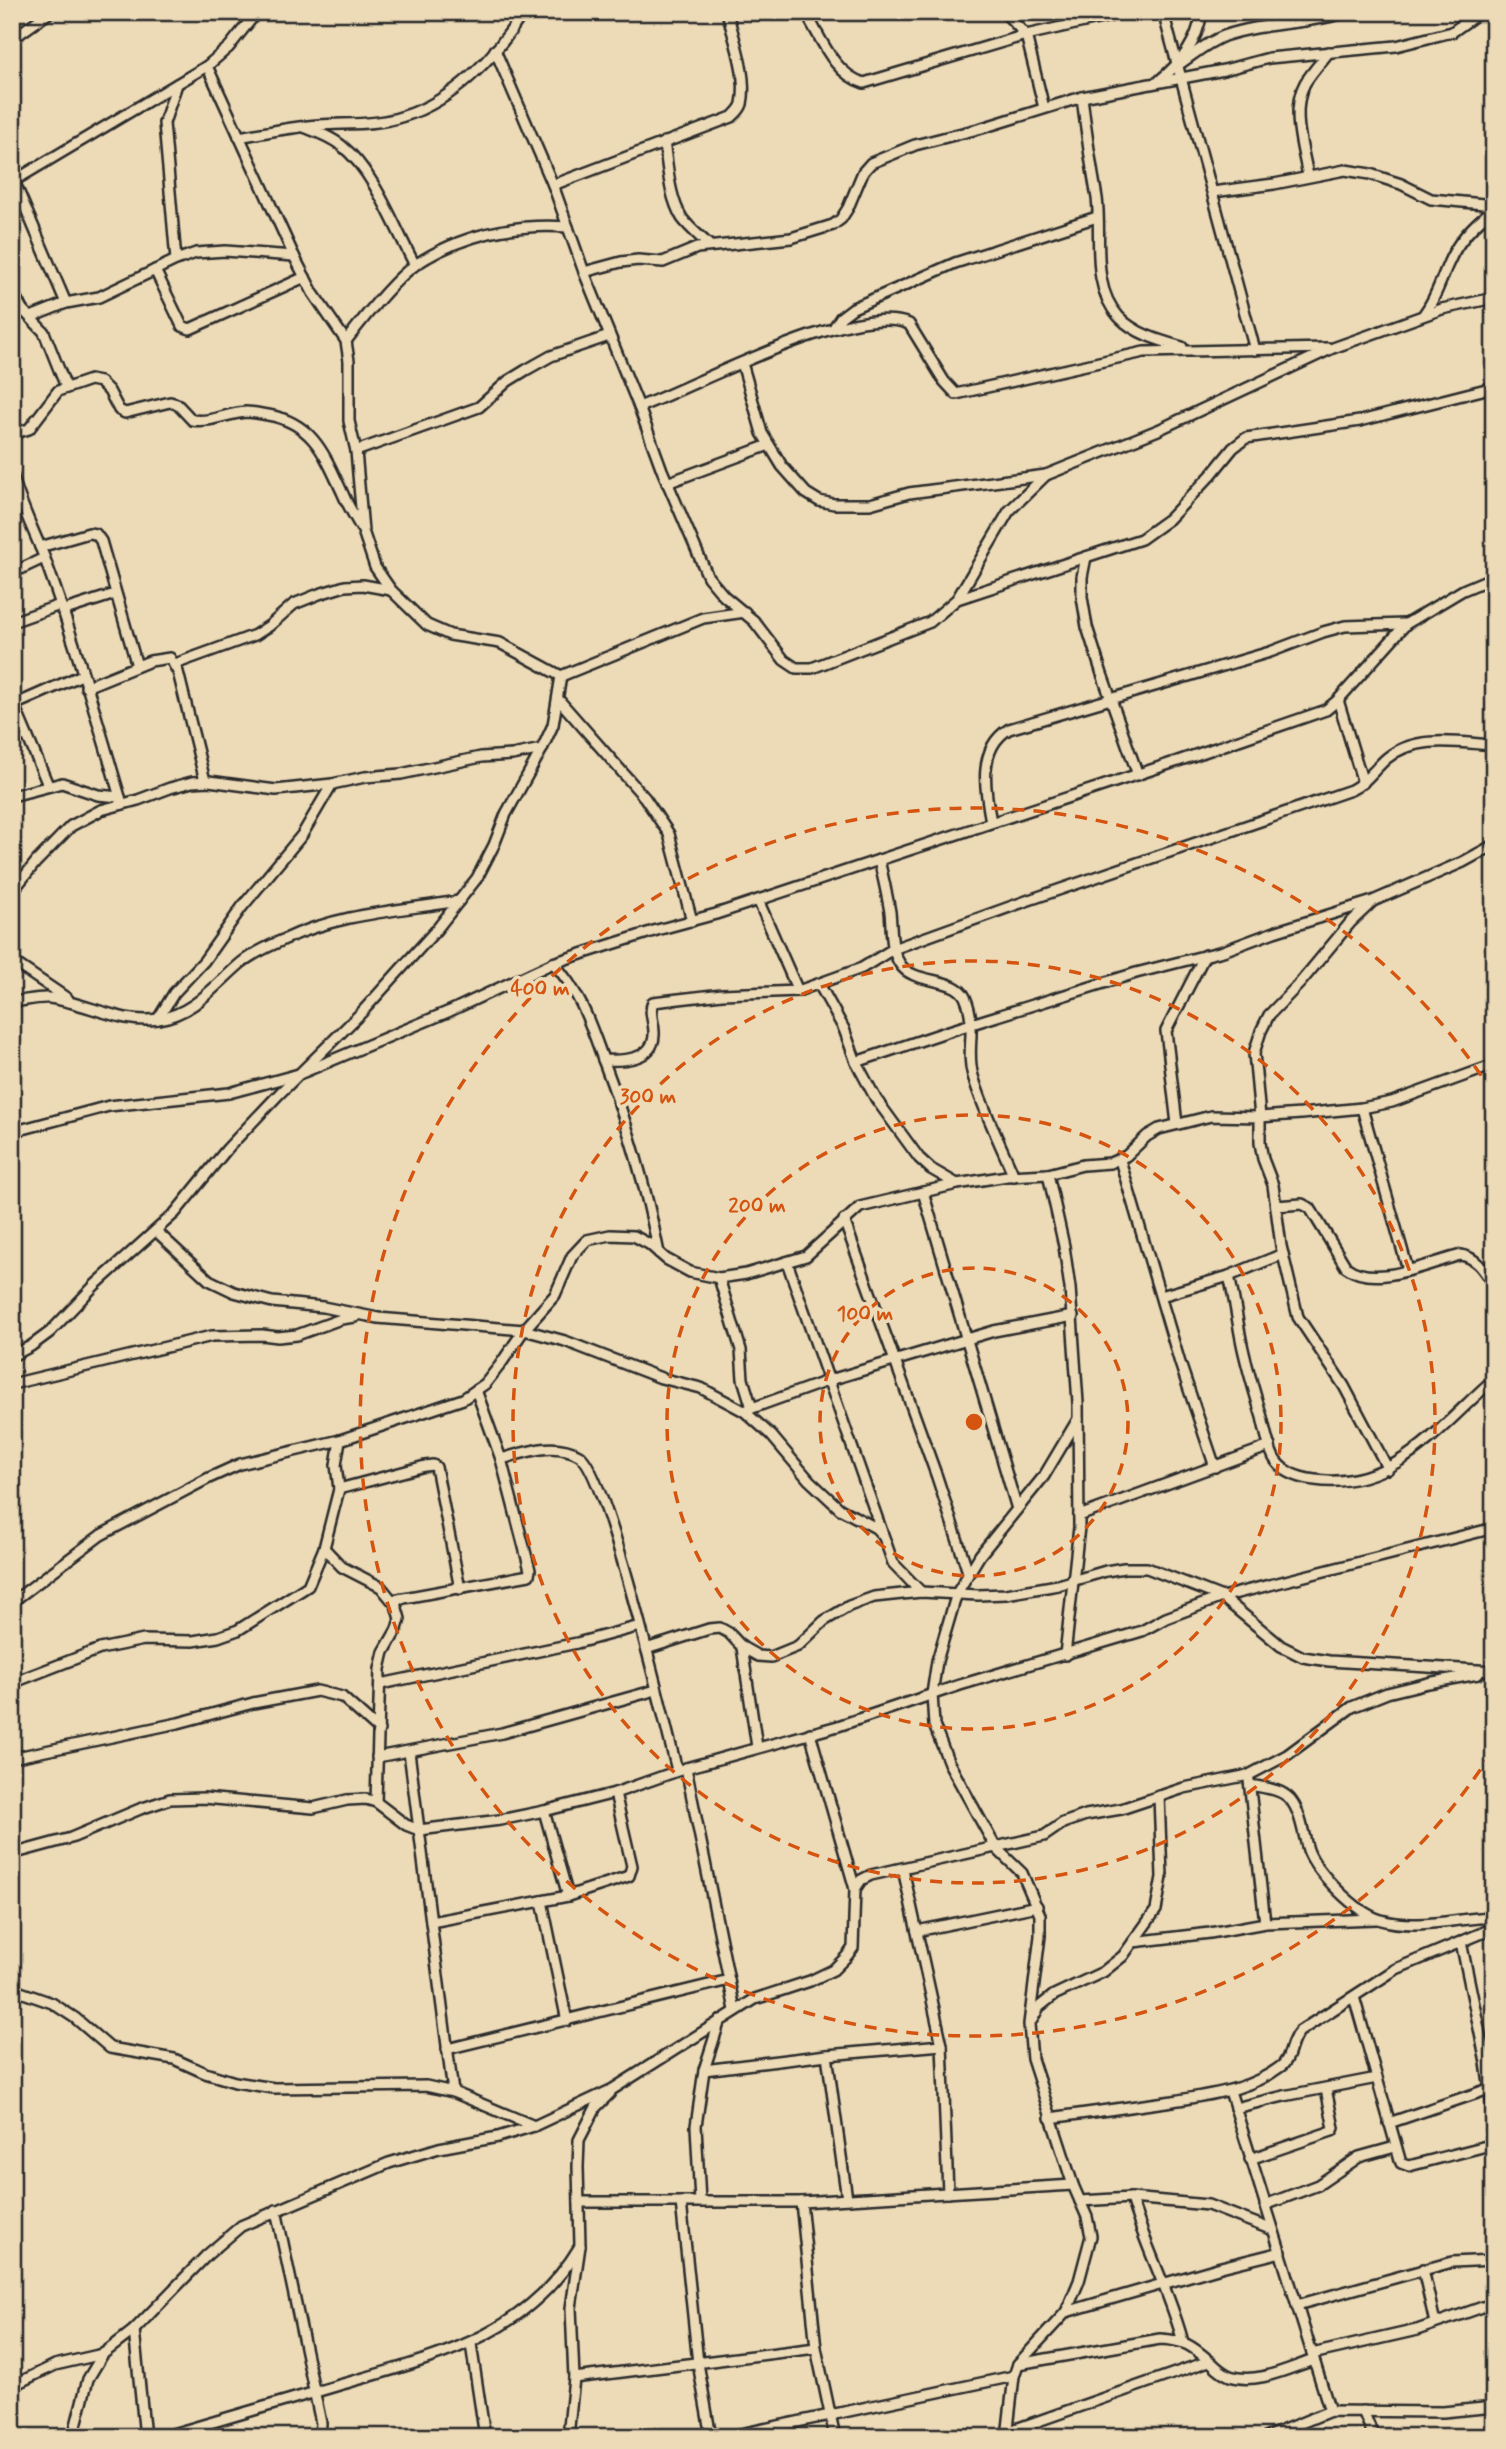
<svg xmlns="http://www.w3.org/2000/svg" width="1506" height="2449" font-family="Mynerve,sans-serif">
  <style>
    .lines { fill: none; stroke-linecap: round; stroke-linejoin: round }
    .minor-casing { stroke: #2b2b2b; stroke-width: 14 }
    .minor { stroke: #eddbb8; stroke-width: 9 }
    .ring { fill: none; stroke: #d5540f; stroke-width: 3.5; stroke-dasharray: 12 9 }
    .centre { fill: #d5540f; stroke: #eddbb8; stroke-width: 3.5 }
    .ring-label { font-size: 21px; text-anchor: middle; font-weight: bold; fill: #d5540f; stroke: #eddbb8; stroke-width: 7; stroke-linejoin: round; paint-order: stroke }
  </style>
  <rect width="100%" height="100%" fill="#eddbb8"/>
  <filter id="ink" filterUnits="userSpaceOnUse"><feTurbulence type="fractalNoise" baseFrequency=".0143" numOctaves="2"/><feDisplacementMap in="SourceGraphic" scale="14" xChannelSelector="R" yChannelSelector="G"/><feConvolveMatrix kernelMatrix="1 2 1 2 8 2 1 2 1" color-interpolation-filters="sRGB"/></filter>
  <g filter="url(#ink)">
    <g class="lines">
      <defs>
        <g id="minor">
          <path d="M805,12C821,37 833,74 864,83L1026,35L1129,12"/>
          <polyline points="1004,12 1026,35 1044,108"/>
          <polyline points="1163,12 1255,350"/>
          <polyline points="12,39 50,12"/>
          <polyline points="495,50 553,185 584,272 639,407 662,470 708,577 724,596 754,621 784,660 796,668 812,668 930,622 957,599 1009,511 1046,475"/>
          <path d="M1178,65C1193,55 1206,43 1224,36C1264,22 1307,25 1347,12"/>
          <polyline points="207,66 294,256 313,293 346,341 349,361 349,421 356,451 363,531 375,567 391,590 427,625 450,635 500,643 561,676 703,618 745,612"/>
          <path d="M1160,80C1183,61 1197,42 1202,12"/>
          <path d="M1082,97C1086,131 1091,165 1097,198C1102,236 1090,286 1119,317C1135,334 1161,341 1182,347"/>
          <path d="M304,127C317,132 331,137 342,146C375,172 395,229 415,265"/>
          <path d="M239,137C266,132 292,127 319,125C348,123 375,126 404,116C453,101 497,56 523,12"/>
          <path d="M664,142C668,167 669,197 682,218C689,228 701,237 710,246"/>
          <path d="M1308,176C1303,148 1290,110 1305,83C1312,72 1321,62 1329,52"/>
          <polyline points="14,181 66,303"/>
          <polyline points="12,182 207,66 229,47 257,12"/>
          <path d="M553,185L732,117C736,113 740,110 742,104C748,75 734,40 727,12"/>
          <polyline points="1213,192 1274,184 1345,170 1370,174 1401,184 1431,199 1494,205"/>
          <polyline points="176,260 164,123 177,84"/>
          <polyline points="155,270 182,326 190,329 305,277"/>
          <polyline points="584,272 621,262 638,260 663,262 697,248 791,238 833,225 841,219 848,208 863,172 871,163 915,145 982,128 1082,97 1224,70 1269,58 1396,46 1452,32 1480,12"/>
          <polyline points="12,291 22,309 44,332 66,387"/>
          <path d="M1424,314C1436,298 1440,282 1448,264C1457,242 1475,223 1494,209"/>
          <polyline points="31,317 66,303 99,297 176,260 196,253 225,251 294,256"/>
          <polyline points="835,326 841,317 853,308 955,263 1097,217"/>
          <path d="M346,341C362,320 394,280 415,265C460,235 514,223 568,227"/>
          <polyline points="742,363 762,433 782,466 806,493 819,501 834,504 870,504 909,493 1046,475 1158,430 1333,348 1442,309 1494,298"/>
          <path d="M639,407C698,385 853,301 909,324L944,381L956,394L1144,352L1328,348"/>
          <path d="M12,434L29,429L58,391L90,380L100,382L109,391L119,410L125,413L170,402L177,404L192,420C211,423 228,413 246,412C253,412 261,414 268,415C314,423 325,456 343,494C348,506 355,517 361,528"/>
          <polyline points="356,451 479,407 508,381 526,370 551,356 609,336"/>
          <path d="M12,474C20,504 34,531 45,559C74,639 98,722 122,804"/>
          <polyline points="667,483 769,445"/>
          <polyline points="12,509 22,506"/>
          <polyline points="40,547 89,533 96,534 101,541 137,666"/>
          <polyline points="1086,557 1082,577 1082,597 1087,627 1102,674 1138,775"/>
          <polyline points="12,573 44,558"/>
          <polyline points="957,599 1141,539 1169,519 1211,475 1233,448 1246,438 1360,421 1494,387"/>
          <polyline points="62,611 115,594"/>
          <polyline points="12,622 60,605"/>
          <polyline points="175,664 255,635 269,626 294,604 319,594 345,586 363,585 391,590"/>
          <polyline points="86,687 150,661 170,658 178,672 205,781"/>
          <polyline points="12,700 48,785"/>
          <polyline points="559,700 645,798 669,834 692,921"/>
          <polyline points="1338,700 1363,783"/>
          <polyline points="14,705 82,675"/>
          <polyline points="12,740 26,734"/>
          <polyline points="12,796 62,783 98,795 120,797"/>
          <path d="M991,822C985,791 977,748 1009,729L1270,652L1323,632L1345,626L1404,624"/>
          <path d="M879,860C883,877 887,894 890,912C892,930 890,949 900,964C913,985 955,976 965,997C978,1026 965,1050 973,1076C983,1110 1000,1143 1014,1176"/>
          <polyline points="12,892 36,862 71,826 101,810 138,800 170,788 192,782 209,781 276,790 332,784 365,777 401,774 481,757 512,755 542,749"/>
          <polyline points="758,900 798,991"/>
          <polyline points="1371,903 1350,923 1300,983 1269,1015 1261,1031 1254,1053 1260,1117 1260,1143 1263,1159 1273,1185 1281,1246 1298,1317 1344,1386 1388,1469"/>
          <polyline points="12,961 68,999"/>
          <path d="M553,963C580,991 591,1026 604,1062C628,1125 646,1187 659,1253"/>
          <polyline points="819,984 844,1029 856,1062 876,1099 919,1158 931,1169 957,1184"/>
          <path d="M12,1002C24,1001 38,997 49,998C85,1002 122,1025 158,1019C194,1014 215,985 241,963C252,954 269,946 283,940C341,913 397,911 459,901"/>
          <polyline points="158,1019 174,993 204,961 242,907 302,835 332,784"/>
          <path d="M603,1060C621,1061 653,1061 654,1035C655,1023 648,1013 653,1002L722,994L798,991L862,968L893,949L1029,900L1351,790C1366,783 1375,768 1387,758C1416,734 1460,743 1494,745"/>
          <polyline points="856,1062 949,1031 1136,973 1223,951 1274,932 1373,901 1463,862 1494,845"/>
          <polyline points="1362,1108 1408,1270"/>
          <polyline points="1177,1124 1166,1031 1205,955"/>
          <polyline points="12,1132 109,1106 229,1093 299,1074 450,1011 553,963 657,930 716,914 1178,761 1326,710 1338,700 1406,624 1463,590 1494,577"/>
          <polyline points="1120,1160 1180,1363 1215,1467"/>
          <polyline points="1048,1174 1064,1246 1070,1288 1078,1403 1079,1527 1065,1655"/>
          <polyline points="923,1192 1017,1509"/>
          <path d="M1276,1206L1302,1204L1310,1208L1346,1267C1375,1289 1428,1263 1461,1255C1478,1258 1485,1272 1494,1286"/>
          <polyline points="844,1220 937,1477 968,1572"/>
          <polyline points="156,1231 209,1280 234,1292 272,1302 323,1307 378,1318 524,1330 565,1341 661,1378 701,1388 744,1411 771,1435 809,1480 840,1509 876,1528 883,1536"/>
          <polyline points="787,1262 893,1563 921,1592"/>
          <path d="M1229,1276C1234,1297 1237,1318 1241,1339C1246,1365 1254,1391 1262,1417C1265,1430 1268,1446 1274,1458C1282,1472 1299,1478 1315,1480C1394,1491 1441,1425 1494,1379"/>
          <polyline points="719,1278 741,1350 743,1379 752,1408"/>
          <polyline points="1161,1296 1229,1276 1283,1254"/>
          <polyline points="12,1356 31,1346 50,1332 95,1285 175,1213 227,1149 280,1093 362,1012 437,929 477,878 494,845 506,814 542,749 553,725 561,676"/>
          <polyline points="12,1384 212,1336 262,1335 278,1337 297,1335 341,1319 355,1317"/>
          <polyline points="744,1411 830,1380 994,1331 1073,1316"/>
          <path d="M501,1459C527,1452 554,1441 579,1455C607,1471 665,1725 677,1770"/>
          <polyline points="339,1489 425,1466 433,1465 436,1467 460,1589"/>
          <polyline points="1079,1516 1270,1446"/>
          <polyline points="324,1548 342,1567 381,1587 396,1605 400,1619 397,1629 384,1652 380,1669 376,1802"/>
          <polyline points="393,1600 529,1575 530,1570 501,1459 476,1390"/>
          <polyline points="12,1602 101,1535 209,1478 240,1464 340,1440 463,1399 485,1384 500,1365 524,1330 555,1295 572,1256 587,1240 610,1235 634,1236 649,1244 666,1259 690,1272 719,1278 746,1274 806,1256 860,1207 957,1184 1007,1176 1048,1174 1083,1165 1110,1163 1126,1156 1147,1136 1159,1129 1211,1116 1260,1117 1301,1114 1362,1108 1392,1102 1494,1065"/>
          <polyline points="742,1647 757,1747"/>
          <polyline points="646,1649 709,1629 720,1628 729,1633 742,1647 758,1656 771,1657 798,1646 824,1621 849,1606 874,1597 921,1592 978,1595 1006,1594 1058,1585 1106,1571 1124,1568 1147,1568 1222,1597 1281,1646 1303,1657 1329,1661 1494,1671"/>
          <polyline points="12,1683 100,1649 144,1640 193,1641 218,1637 238,1630 308,1586 324,1548 339,1489 336,1465 340,1440"/>
          <polyline points="381,1684 577,1643 640,1626"/>
          <polyline points="409,1752 453,2092"/>
          <polyline points="377,1757 502,1733 656,1690"/>
          <polyline points="12,1758 178,1723 253,1703 317,1691 342,1697 379,1730"/>
          <polyline points="686,1768 735,2010"/>
          <polyline points="1249,1780 1265,1923"/>
          <path d="M1250,1785C1263,1788 1280,1788 1290,1799C1301,1812 1303,1834 1308,1850C1317,1873 1356,1913 1381,1920C1416,1930 1458,1918 1494,1917"/>
          <polyline points="544,1811 568,1896"/>
          <polyline points="12,1854 71,1838 140,1809 170,1799 204,1798 313,1808 347,1800 366,1799 376,1802 406,1825 419,1830 500,1820 544,1811 615,1793 686,1768 838,1726 960,1685 1142,1631 1166,1618 1222,1597 1494,1528"/>
          <polyline points="903,1869 942,2045 948,2193"/>
          <polyline points="855,1889 861,1880 871,1875 1044,1836 1063,1823 1086,1815 1121,1809 1184,1788 1249,1775 1287,1755 1352,1707 1387,1693 1428,1683 1478,1674"/>
          <polyline points="542,1901 567,2021"/>
          <polyline points="431,1922 568,1896 629,1876 632,1866 615,1793"/>
          <polyline points="917,1931 1037,1906"/>
          <polyline points="1133,1942 1210,1933 1265,1923 1376,1919"/>
          <polyline points="1461,1942 1486,2062 1494,2119"/>
          <polyline points="12,1989 52,2003 75,2018 110,2048 174,2059 205,2073 235,2082 274,2088 426,2086 453,2092 534,2126"/>
          <polyline points="1354,1997 1401,2163 1409,2166 1494,2144"/>
          <polyline points="1032,2020 1039,2007 1054,1995 1103,1972 1123,1956 1156,1910 1162,1877 1159,1796"/>
          <polyline points="447,2049 729,1980"/>
          <polyline points="827,2055 847,2199"/>
          <polyline points="704,2070 827,2055 942,2045"/>
          <polyline points="1230,2091 1330,2411"/>
          <polyline points="1235,2108 1284,2096 1377,2078"/>
          <path d="M1050,2118C1091,2112 1132,2107 1173,2101C1211,2094 1248,2091 1280,2067C1292,2059 1289,2041 1300,2031L1396,1969L1494,1928"/>
          <polyline points="1389,2123 1489,2089"/>
          <polyline points="1250,2159 1332,2131 1334,2128 1326,2089"/>
          <path d="M1131,2198C1145,2247 1170,2292 1183,2342"/>
          <polyline points="1080,2201 1131,2198 1208,2205 1273,2230"/>
          <polyline points="579,2202 801,2202 1073,2185"/>
          <polyline points="681,2202 698,2363 711,2437"/>
          <polyline points="700,2202 696,2126 704,2070 720,2020"/>
          <polyline points="801,2202 816,2348 835,2437"/>
          <polyline points="1265,2205 1318,2185 1359,2157 1395,2147"/>
          <polyline points="276,2210 321,2423 320,2437"/>
          <polyline points="1423,2269 1435,2323"/>
          <polyline points="1297,2305 1452,2262 1494,2260"/>
          <polyline points="1066,2312 1221,2267 1281,2252"/>
          <polyline points="134,2330 145,2437"/>
          <polyline points="471,2344 485,2437"/>
          <polyline points="1312,2354 1417,2330 1494,2303"/>
          <path d="M1018,2364L1160,2339C1186,2340 1193,2347 1212,2363C1217,2368 1223,2373 1230,2376C1256,2385 1289,2368 1314,2360"/>
          <polyline points="574,2378 816,2348"/>
          <polyline points="12,2386 55,2365 103,2354"/>
          <polyline points="1363,2411 1374,2437"/>
          <polyline points="1007,2432 1209,2361"/>
          <polyline points="73,2437 88,2379 103,2354 134,2330 207,2255 241,2226 389,2163 439,2148 498,2137 534,2126 613,2089 755,1999 810,1981 833,1970 846,1957 853,1948 855,1889 810,1733"/>
          <path d="M162,2437C220,2420 278,2403 336,2386C432,2358 525,2339 580,2246"/>
          <polyline points="568,2437 574,2378 571,2308 580,2246 578,2167 579,2140 596,2107 610,2093"/>
          <polyline points="726,2437 1014,2376"/>
          <polyline points="1007,2437 1014,2376 1018,2364 1066,2312 1079,2281 1091,2236 1087,2217 1073,2185 1032,2059 1029,2024 1040,1936 1040,1915 1022,1873 996,1848 949,1763 934,1725 932,1694 937,1661 957,1593 980,1555 1044,1476 1078,1419"/>
          <polyline points="1267,2437 1330,2411 1443,2412 1494,2407"/>
        </g>
      </defs>
      <use href="#minor" class="minor-casing"/>
      <use href="#minor" class="minor"/>
    </g>
  </g>
  <g class="ring">
    <circle cx="974" cy="1422" r="154"/>
    <circle cx="974" cy="1422" r="307"/>
    <circle cx="974" cy="1422" r="461"/>
    <path d="M1492 1752A614 614 0 1 1 1492 1092"/>
  </g>
  <circle cx="974" cy="1422" r="10" class="centre"/>
  <g class="ring-label">
    <text x="540" y="995">400 m</text>
    <text x="648" y="1103">300 m</text>
    <text x="757" y="1212">200 m</text>
    <text x="865" y="1320">100 m</text>
  </g>
  <rect width="1506" height="2449" fill="none" stroke="#eddbb8" stroke-width="42"/>
  <rect x="21" y="21" width="1464" height="2407" fill="none" stroke="#2b2b2b" stroke-width="2.5" filter="url(#ink)"/>
</svg>
